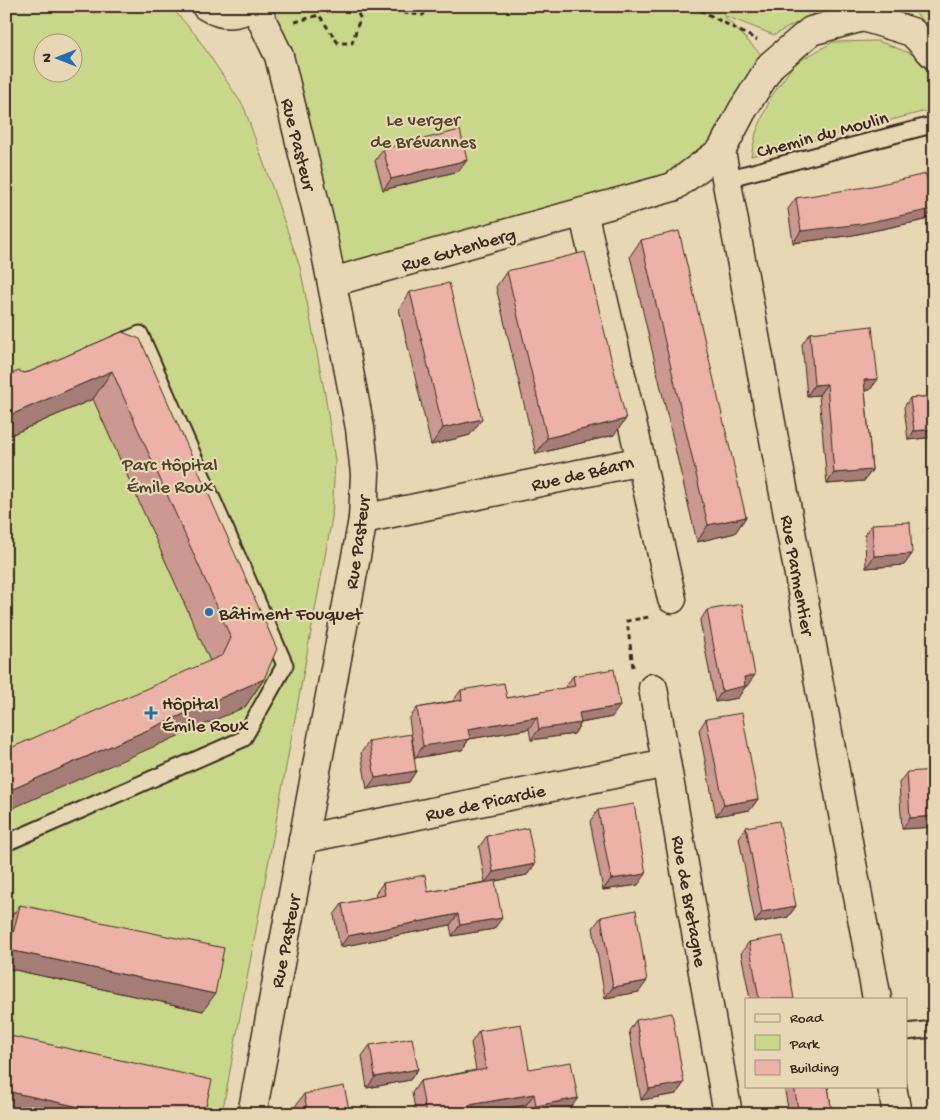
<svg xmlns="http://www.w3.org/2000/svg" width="940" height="1120" font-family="'Gochi Hand',sans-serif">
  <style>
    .green { fill: #c9d78b; stroke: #828054; fill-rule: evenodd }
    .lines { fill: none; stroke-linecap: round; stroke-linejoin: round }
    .lane-casing { stroke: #3b2a1e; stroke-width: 19 }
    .street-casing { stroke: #3b2a1e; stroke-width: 31 }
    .path { stroke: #3b2a1e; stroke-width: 3; stroke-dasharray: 5 4; stroke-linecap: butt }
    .lane { stroke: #e8d7b4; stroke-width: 15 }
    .street { stroke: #e8d7b4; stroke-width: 28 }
    .wall { fill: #cb9990; stroke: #3b2a1e }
    .shaded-wall { fill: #a57d76; stroke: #3b2a1e }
    .building { fill: #ecb2a8; stroke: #3b2a1e }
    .poi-dot { fill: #1f6fb2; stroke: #e8d7b4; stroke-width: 2 }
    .labels { text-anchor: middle; stroke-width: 4.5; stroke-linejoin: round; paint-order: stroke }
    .park-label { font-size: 19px; fill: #50442e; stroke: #e8d7b4 }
    .street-label { font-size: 19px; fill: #3b2a1e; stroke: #e8d7b4 }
    .poi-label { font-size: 19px; fill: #3b2a1e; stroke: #e8d7b4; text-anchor: start }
  </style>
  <rect width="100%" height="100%" fill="#e8d7b4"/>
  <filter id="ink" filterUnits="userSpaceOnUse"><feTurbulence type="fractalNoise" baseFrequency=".02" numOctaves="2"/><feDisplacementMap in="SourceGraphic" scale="10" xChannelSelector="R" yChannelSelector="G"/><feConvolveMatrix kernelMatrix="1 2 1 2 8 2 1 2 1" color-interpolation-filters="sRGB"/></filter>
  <g filter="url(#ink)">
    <g class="green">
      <path d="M6,6H170L195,34L244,107L300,267L325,394L335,461L332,518L222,1114H6ZM42,42H72V72H42Z"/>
      <polygon points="255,6 828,6 774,35 723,15 771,65 742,111 673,187 332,282"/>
      <polygon points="908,6 934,6 934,31"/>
      <polygon points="878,41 912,54 934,78 934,109 751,156 756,133 771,97 794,64 833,42"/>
    </g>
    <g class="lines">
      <defs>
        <g id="lane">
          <polyline points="726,179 928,126"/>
          <polyline points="6,843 243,739 285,665 140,334 116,344"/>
          <polyline points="906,1032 934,1029"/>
        </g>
        <g id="street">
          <path d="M206,6C223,17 237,15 255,6"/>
          <polyline points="721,151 877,999"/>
          <polyline points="332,282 673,187 721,151 742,111 771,65 811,31 863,17 912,32 934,55"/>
          <polyline points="641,461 672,599"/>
          <polyline points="363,519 641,461 583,212"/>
          <polyline points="653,688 728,1114"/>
          <polyline points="303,839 666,763"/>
          <polyline points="892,1086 897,1114"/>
          <polyline points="252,1114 363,519 365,474 360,428 321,228 279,56 255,6"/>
        </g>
      </defs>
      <use href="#lane" class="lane-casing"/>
      <use href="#street" class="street-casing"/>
      <g class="path">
        <polyline points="398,6 403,13 423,15 429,6"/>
        <polyline points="692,6 757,40"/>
        <polyline points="295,22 319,15 338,43 352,43 360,18 355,6"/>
        <polyline points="633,667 627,621 649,617"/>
      </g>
      <use href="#lane" class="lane"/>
      <use href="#street" class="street"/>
    </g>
    <g class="wall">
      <polygon points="383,149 467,160 459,171 383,190 375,161"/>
      <polygon points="796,198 933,209 925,220 853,235 793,243 788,209"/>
      <polygon points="641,240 746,517 735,533 697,542 630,256"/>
      <polygon points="507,271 614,435 536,454 496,287"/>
      <polygon points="410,292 470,435 431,445 399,309"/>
      <polygon points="122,332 264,679 245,707 210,661 93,399 6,437 6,376 29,372"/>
      <polygon points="810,333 878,379 870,390 865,390 872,470 864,481 827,484 819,395 807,396 802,344"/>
      <polygon points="934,368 934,389 931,372"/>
      <polygon points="934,396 934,437 908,440 904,407 910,398"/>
      <polygon points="872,524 912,554 904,565 866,568 865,535"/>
      <polygon points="707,610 747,686 745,687 738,698 715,702 700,621"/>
      <polygon points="573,676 612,717 581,723 574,734 531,740 529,729 469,739 462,750 415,758 409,719 417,708 453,701 461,690 507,698 565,688"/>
      <polygon points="706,719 758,799 750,810 716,816 699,730"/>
      <polygon points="369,741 416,771 409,782 367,789 361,753"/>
      <polygon points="907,772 934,827 902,829 899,783"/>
      <polygon points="598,810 638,885 603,890 590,821"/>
      <polygon points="746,827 796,906 788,917 755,923 739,838"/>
      <polygon points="487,836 535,864 527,875 495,881 494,929 452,936 450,925 340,947 334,915 342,904 376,897 375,894 383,883 428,892 485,882 479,847"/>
      <polygon points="20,905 203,1011 6,968 6,929 8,921"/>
      <polygon points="601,917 639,992 605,998 593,928"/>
      <polygon points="749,942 794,999 750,999 741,953"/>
      <polygon points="636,1020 684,1083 676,1094 641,1100 629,1031"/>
      <polygon points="479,1031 529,1069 570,1109 546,1114 528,1114 526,1105 474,1114 416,1114 412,1093 420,1081 476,1070 471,1043"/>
      <polygon points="370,1045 418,1069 410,1080 367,1088 362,1056"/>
      <polygon points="784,1086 828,1086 832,1114 789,1114"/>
      <polygon points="304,1094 350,1114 297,1114 296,1105"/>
    </g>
    <g class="shaded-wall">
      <polygon points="467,160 459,171 383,190 391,179"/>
      <polygon points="933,209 925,220 853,235 793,243 801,231"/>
      <polygon points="112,371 93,399 6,437 6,417"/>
      <polygon points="878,379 870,390 856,391 864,380"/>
      <polygon points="827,384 819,395 807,396 814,385"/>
      <polygon points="482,419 470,435 431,445 443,428"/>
      <polygon points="626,419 614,435 536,454 547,438"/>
      <polygon points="934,429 934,437 908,440 914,431"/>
      <polygon points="872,470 864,481 827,484 834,473"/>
      <polygon points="746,517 735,533 697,542 708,525"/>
      <polygon points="912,554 904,565 866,568 874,556"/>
      <polygon points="755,675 747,686 745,687 738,698 715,702 722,691 744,677"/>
      <polygon points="264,679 245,707 6,811 6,792"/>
      <polygon points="620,706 612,717 574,724 581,723 574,734 531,740 539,729 579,713"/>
      <polygon points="537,717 529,729 469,739 462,750 415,758 423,746 468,729"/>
      <polygon points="416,771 409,782 367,789 375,778"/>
      <polygon points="758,799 750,810 716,816 724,805"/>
      <polygon points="934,816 934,827 902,829 910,818"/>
      <polygon points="535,864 527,875 485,883 493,872"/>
      <polygon points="646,874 638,885 603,890 611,879"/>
      <polygon points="796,906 788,917 755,923 762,912"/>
      <polygon points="458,914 450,925 340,947 348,936"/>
      <polygon points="502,918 494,929 452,936 460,925"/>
      <polygon points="9,950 215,994 203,1011 6,968 6,955"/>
      <polygon points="647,981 639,992 605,998 613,987"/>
      <polygon points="418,1069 410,1080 367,1088 375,1077"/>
      <polygon points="684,1083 676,1094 641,1100 649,1089"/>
      <polygon points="6,1091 112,1114 6,1114"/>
      <polygon points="534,1094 526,1105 474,1114 445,1114 469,1105"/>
      <polygon points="578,1098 570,1109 546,1114 531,1114 536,1106"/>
    </g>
    <g class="building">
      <polygon points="460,130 467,160 391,179 383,149"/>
      <polygon points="926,174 933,209 861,224 801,231 796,198 872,186"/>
      <polygon points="679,231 746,517 708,525 641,240"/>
      <polygon points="585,252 626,419 547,438 507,271"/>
      <polygon points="449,283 482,419 443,428 410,292"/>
      <polygon points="872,326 878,379 864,380 872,470 834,473 827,384 814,385 810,333"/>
      <polygon points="122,332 140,339 277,649 264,679 6,792 6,750 223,655 231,638 112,371 6,417 6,376 19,371 24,373 29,372"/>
      <polygon points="934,396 934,429 914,431 910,398"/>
      <polygon points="910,522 912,554 874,556 872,524"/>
      <polygon points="742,604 755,675 744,677 745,686 722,691 707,610"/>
      <polygon points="614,669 620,706 579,713 581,723 539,729 537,717 468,729 470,739 423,746 417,708 462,700 461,690 504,683 507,698 575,686 573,676"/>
      <polygon points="742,713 758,799 724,805 706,719"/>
      <polygon points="411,734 416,771 375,778 369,741"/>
      <polygon points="934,770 934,816 910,818 907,772"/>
      <polygon points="634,804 646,874 611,879 598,810"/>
      <polygon points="779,821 796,906 762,912 746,827"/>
      <polygon points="528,828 535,864 493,872 487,836"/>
      <polygon points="425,875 428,892 495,881 502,918 460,925 458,914 348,936 342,904 385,895 383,883"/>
      <polygon points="20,905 224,948 215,994 9,950"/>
      <polygon points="636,910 647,981 613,987 601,917"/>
      <polygon points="783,936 794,999 759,999 749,942"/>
      <polygon points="672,1013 684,1083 649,1089 636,1020"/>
      <polygon points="521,1024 529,1069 571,1062 578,1098 536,1106 534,1094 469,1105 470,1109 445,1114 426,1114 420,1081 486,1069 479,1031"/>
      <polygon points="6,1035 212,1080 204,1114 112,1114 6,1091"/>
      <polygon points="412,1038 418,1069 375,1077 370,1045"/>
      <polygon points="344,1086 350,1114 308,1114 304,1094"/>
      <polygon points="794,1086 828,1086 832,1114 799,1114"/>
    </g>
  </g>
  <g class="poi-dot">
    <circle cx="209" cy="612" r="5"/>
    <path d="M148.5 705.5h5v5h5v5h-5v5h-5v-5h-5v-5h5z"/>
  </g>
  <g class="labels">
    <g class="park-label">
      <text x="423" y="125">Le verger<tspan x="423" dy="22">de Brévannes</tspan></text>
      <text x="170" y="470">Parc Hôpital<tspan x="170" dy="22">Émile Roux</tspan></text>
    </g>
    <g class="street-label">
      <text transform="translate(822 133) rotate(-15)" y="7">Chemin du Moulin</text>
      <text transform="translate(300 144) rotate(76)" y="7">Rue Pasteur</text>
      <text transform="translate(458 248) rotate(-16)" y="7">Rue Gutenberg</text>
      <text transform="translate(582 472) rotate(-13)" y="7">Rue de Béarn</text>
      <text transform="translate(356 542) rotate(-82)" y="7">Rue Pasteur</text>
      <text transform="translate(799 575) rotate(80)" y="7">Rue Parmentier</text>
      <text transform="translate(485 801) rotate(-12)" y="7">Rue de Picardie</text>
      <text transform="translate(691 901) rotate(80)" y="7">Rue de Bretagne</text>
      <text transform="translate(284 941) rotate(-79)" y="7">Rue Pasteur</text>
    </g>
    <g class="poi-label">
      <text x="219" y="619">Bâtiment Fouquet</text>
      <text x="162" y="709">Hôpital<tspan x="162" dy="22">Émile Roux</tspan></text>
    </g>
  </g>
  <rect width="940" height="1120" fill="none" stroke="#e8d7b4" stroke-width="25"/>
  <rect x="12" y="12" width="915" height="1095" fill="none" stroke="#3b2a1e" stroke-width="2" filter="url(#ink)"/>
  <rect x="745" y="998" width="162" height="90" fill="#e8d7b4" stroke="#a39278"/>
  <rect x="755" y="1014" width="25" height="8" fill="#e8d7b4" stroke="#a39278"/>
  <text x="790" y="1022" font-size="15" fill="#3b2a1e">Road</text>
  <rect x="755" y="1035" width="25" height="15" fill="#c9d78b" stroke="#a39278"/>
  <text x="790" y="1048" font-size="15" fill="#3b2a1e">Park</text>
  <rect x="755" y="1060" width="25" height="15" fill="#ecb2a8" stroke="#a39278"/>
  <text x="790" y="1072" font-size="15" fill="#3b2a1e">Building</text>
  <g transform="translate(58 58) rotate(270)"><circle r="24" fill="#e8d7b4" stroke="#a39278"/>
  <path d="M0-4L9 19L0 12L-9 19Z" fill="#1f6fb2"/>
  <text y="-8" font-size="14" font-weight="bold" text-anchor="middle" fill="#3b2a1e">N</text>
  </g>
</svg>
